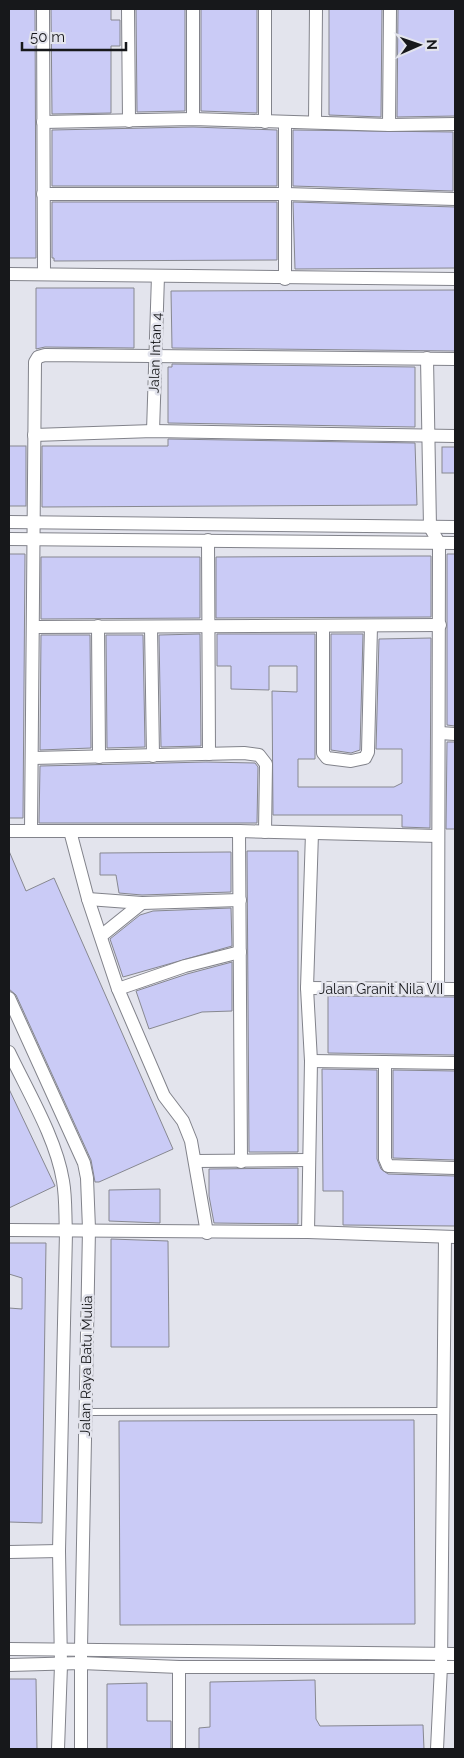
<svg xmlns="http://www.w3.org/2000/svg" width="464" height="1758" font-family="Raleway,sans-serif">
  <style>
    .building { fill: #cacbf6; stroke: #878890 }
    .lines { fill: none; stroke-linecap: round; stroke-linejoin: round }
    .service-casing { stroke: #82838b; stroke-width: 8 }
    .minor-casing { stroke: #82838b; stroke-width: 14 }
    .service { stroke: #fff; stroke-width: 6 }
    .minor { stroke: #fff; stroke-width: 12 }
    .labels { text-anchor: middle; stroke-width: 5; stroke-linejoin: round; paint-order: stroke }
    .street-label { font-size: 14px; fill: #17181b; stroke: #e3e4ed }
  </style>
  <rect width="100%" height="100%" fill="#e3e4ed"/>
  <g class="building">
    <polygon points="9,9 35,9 36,258 9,258"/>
    <polygon points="51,9 111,9 111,20 120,20 120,46 111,46 111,113 52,114"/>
    <polygon points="136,9 185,9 185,111 137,112"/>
    <polygon points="201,9 257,9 257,113 201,111"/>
    <polygon points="329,9 382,9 381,117 329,115"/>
    <polygon points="398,9 455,9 455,116 397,117"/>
    <polygon points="193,127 277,130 277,186 52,186 52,130"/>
    <polygon points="293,130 453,132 453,191 293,186"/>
    <polygon points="52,202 277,202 277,260 54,261 54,258 52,258"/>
    <polygon points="293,202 455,207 455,268 295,269"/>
    <polygon points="36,288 134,288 134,348 45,347 36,349"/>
    <polygon points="455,290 455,351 172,348 171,291"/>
    <polygon points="172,364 415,367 415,427 168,423 168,367 172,367"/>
    <polygon points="168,439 415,443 417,505 42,507 42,446 168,446"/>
    <rect x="9" y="446" width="17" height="60"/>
    <rect x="442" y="447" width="13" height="26"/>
    <polygon points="9,554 25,554 23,818 9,818"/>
    <polygon points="447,554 455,554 455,726 447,725"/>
    <polygon points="413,556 431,556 431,617 216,618 216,557"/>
    <polygon points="41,557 200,557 200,618 41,619"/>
    <polygon points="200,634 201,746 161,747 159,635"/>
    <polygon points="217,634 315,634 315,759 298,759 298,787 394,787 402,783 402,749 376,749 379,639 431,638 430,828 402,827 402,815 273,815 272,691 297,692 297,666 269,666 269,690 231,689 231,666 217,666"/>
    <polygon points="331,634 363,634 360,750 351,753 331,750"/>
    <polygon points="41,635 90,635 91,748 40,750"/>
    <polygon points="106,635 143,635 145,747 107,748"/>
    <polygon points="447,742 455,742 455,829 446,829"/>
    <polygon points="206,762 255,763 258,767 257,823 39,823 40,766"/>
    <polygon points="9,851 26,891 54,878 173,1149 99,1182 95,1182 91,1160 16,995 9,989"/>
    <polygon points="247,851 298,851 298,1152 249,1152"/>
    <polygon points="229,852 231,852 231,892 142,895 119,893 116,875 100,875 100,853"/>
    <polygon points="231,908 232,946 123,977 110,939 140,915 153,911"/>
    <polygon points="232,962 232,1011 202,1012 149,1029 136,991 187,974"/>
    <polygon points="328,996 455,997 455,1055 328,1053"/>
    <polygon points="322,1069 377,1070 377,1159 381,1169 388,1174 455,1176 455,1226 343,1225 343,1191 323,1191"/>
    <polygon points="393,1070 455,1071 455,1160 393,1158"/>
    <polygon points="9,1089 55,1186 9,1208"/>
    <polygon points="298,1168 298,1224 214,1223 209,1196 209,1169"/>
    <polygon points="160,1189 160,1223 109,1221 109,1190"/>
    <polygon points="111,1239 168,1241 169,1347 111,1347"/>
    <polygon points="9,1243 46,1243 42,1523 9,1522 9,1308 22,1309 22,1278 9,1274"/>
    <polygon points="414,1420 415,1624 120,1625 119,1421"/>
    <polygon points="9,1679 36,1679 37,1749 9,1749"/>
    <polygon points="315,1680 316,1719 320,1726 423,1725 424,1749 199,1749 199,1728 210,1727 210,1682"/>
    <polygon points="147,1683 147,1721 171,1721 171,1749 107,1749 107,1684"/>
  </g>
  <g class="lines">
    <defs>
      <polyline id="service" points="85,1412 443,1411"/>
      <g id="minor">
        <polyline points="43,9 44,273"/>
        <polyline points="128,9 129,121"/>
        <polyline points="193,9 193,119"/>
        <polyline points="315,121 316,9"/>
        <polyline points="43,122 193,119 389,125 455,124"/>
        <polyline points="265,122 265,9"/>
        <polyline points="389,125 390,9"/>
        <polyline points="43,194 286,194 455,199"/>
        <polyline points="9,274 455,279"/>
        <polyline points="285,279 285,122"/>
        <polyline points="427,358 430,527 439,543 438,989"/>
        <polyline points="153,431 158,276"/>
        <polyline points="34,435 153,431 455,436"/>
        <polyline points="9,522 455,527"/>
        <polyline points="9,539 455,543"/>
        <polyline points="208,540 209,754"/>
        <polyline points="98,626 99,757"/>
        <polyline points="323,626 323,753 327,758 351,761 365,758 368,752 371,626"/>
        <polyline points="34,627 440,625"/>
        <polyline points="151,627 153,756"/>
        <polyline points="440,733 455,734"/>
        <polyline points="32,758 244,753 259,755 266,764 265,832"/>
        <polyline points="9,831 239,831 438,836"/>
        <polyline points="31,831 35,362 38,357 45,355 455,359"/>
        <polyline points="70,831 88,899 118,989 164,1096 183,1121 191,1141 207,1233"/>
        <polyline points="239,831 241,1162"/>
        <polyline points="88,899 142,903 240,900"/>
        <polyline points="101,936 142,903"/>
        <polyline points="307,988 455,989"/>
        <polyline points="118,989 185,966 240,952"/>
        <polyline points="9,998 84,1163 87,1178 89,1229 81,1648 81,1749"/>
        <path d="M9,1052C28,1092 56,1138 63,1181C66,1198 65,1215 66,1232L59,1551L61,1665L58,1749"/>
        <polyline points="311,1061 455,1063"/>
        <polyline points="385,1062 385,1159 388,1166 455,1168"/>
        <polyline points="196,1161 308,1160"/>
        <polyline points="9,1230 308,1232 455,1237"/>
        <polyline points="308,1232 311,1061 307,988 312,833"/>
        <polyline points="9,1552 59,1551"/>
        <polyline points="9,1649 455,1654"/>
        <polyline points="9,1665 81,1663 179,1667 455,1667"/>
        <polyline points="179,1749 179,1667"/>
        <polyline points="437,1749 441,1666 445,1237"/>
      </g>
    </defs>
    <use href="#service" class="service-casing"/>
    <use href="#minor" class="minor-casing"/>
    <use href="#service" class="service"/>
    <use href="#minor" class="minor"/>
  </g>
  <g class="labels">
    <g class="street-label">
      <text transform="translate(155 353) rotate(-88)" y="5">Jalan Intan 4</text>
      <text x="381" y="994">Jalan Granit Nila VII</text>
      <text transform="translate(86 1366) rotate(-89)" y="5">Jalan Raya Batu Mulia</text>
    </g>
  </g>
  <rect width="464" height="1758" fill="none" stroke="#17181b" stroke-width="20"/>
  <g transform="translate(419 45) rotate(88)" stroke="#e3e4ed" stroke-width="4" paint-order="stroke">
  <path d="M0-4L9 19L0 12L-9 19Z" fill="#17181b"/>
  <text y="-8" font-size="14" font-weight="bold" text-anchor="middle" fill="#17181b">N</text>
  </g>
  <path d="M22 42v8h104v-8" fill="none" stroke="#17181b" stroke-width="2.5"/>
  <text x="30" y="42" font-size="15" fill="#17181b" stroke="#e3e4ed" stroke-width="4" paint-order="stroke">50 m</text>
</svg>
